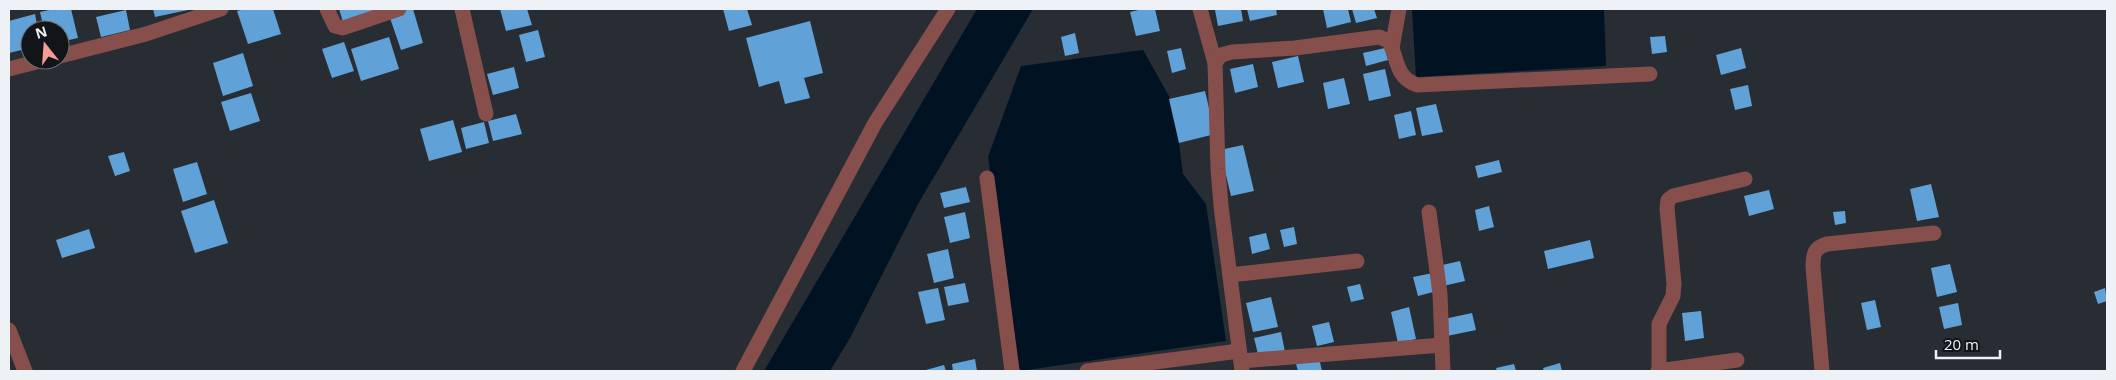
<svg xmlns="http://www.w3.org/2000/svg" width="2116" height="380" font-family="'Open Sans',sans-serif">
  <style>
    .water { fill: #011322 }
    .building { fill: #60a2d8 }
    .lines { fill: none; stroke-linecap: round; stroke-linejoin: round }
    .minor { stroke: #864f4c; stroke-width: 15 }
    .tertiary { stroke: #864f4c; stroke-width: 15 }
  </style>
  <rect width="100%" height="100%" fill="#272d33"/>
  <g class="water">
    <polygon points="977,9 1033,9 918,204 850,338 830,371 764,371"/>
    <polygon points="1412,9 1604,9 1606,66 1416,77"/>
    <polygon points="1143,50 1174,105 1183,174 1206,204 1226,341 1020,371 988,157 1021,66"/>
  </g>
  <g class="building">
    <polygon points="54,9 71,9 78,38 60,42 60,30 44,30 40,12"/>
    <polygon points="153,9 188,9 188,10 155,17"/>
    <polygon points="244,9 273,9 281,34 248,44 237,11"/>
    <polygon points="339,9 386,9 343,22"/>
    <polygon points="409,9 413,9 423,43 401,50 389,15"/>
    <polygon points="500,9 527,9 532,25 506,31"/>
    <polygon points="723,9 747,9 752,25 729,31"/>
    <polygon points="1143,9 1155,9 1160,31 1136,36 1130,12"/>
    <polygon points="1219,9 1241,9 1243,21 1218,26 1215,10"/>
    <polygon points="1247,9 1276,9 1277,15 1250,21"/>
    <polygon points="1323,9 1348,9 1351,22 1327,28"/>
    <polygon points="1352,9 1374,9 1377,18 1356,23"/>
    <polygon points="126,10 130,30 101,37 96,17"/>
    <polygon points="35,14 38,30 30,30 30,48 9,53 9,21"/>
    <polygon points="810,21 823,73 804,78 810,98 785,104 779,81 759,87 746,38"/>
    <polygon points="538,30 545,57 526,62 519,35"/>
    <polygon points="1075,33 1079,53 1065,56 1061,37"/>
    <polygon points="1665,36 1667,52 1652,54 1650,37"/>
    <polygon points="389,37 399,69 361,81 351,49"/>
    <polygon points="344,42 354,71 332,78 322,49"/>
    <polygon points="1181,48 1186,69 1172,73 1167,51"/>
    <polygon points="1385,48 1388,60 1366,66 1363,53"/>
    <polygon points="1741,48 1746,68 1721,75 1716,55"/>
    <polygon points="243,53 253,86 223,96 213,63"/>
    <polygon points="1298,56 1304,82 1278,88 1272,62"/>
    <polygon points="1253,64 1258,87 1235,93 1230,69"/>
    <polygon points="514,67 519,88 493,95 487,74"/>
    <polygon points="1385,69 1391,96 1369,101 1363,74"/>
    <polygon points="1344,78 1350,104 1328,109 1323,83"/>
    <polygon points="1748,85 1752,106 1735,110 1730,89"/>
    <polygon points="1205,91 1215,134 1179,143 1169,99"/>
    <polygon points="251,93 260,121 230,131 221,102"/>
    <polygon points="1436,104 1443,132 1422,136 1416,108"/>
    <polygon points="1411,111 1416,135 1399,139 1394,115"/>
    <polygon points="516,114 522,134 493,141 488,121"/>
    <polygon points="453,120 462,152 429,161 420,129"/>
    <polygon points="484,122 489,143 466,149 461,128"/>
    <polygon points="1243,145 1254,191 1231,196 1220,150"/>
    <polygon points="124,152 130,171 115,176 108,156"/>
    <polygon points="1499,160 1502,172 1478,178 1475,166"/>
    <polygon points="197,162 207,194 183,202 173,169"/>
    <polygon points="1931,184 1939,217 1917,221 1910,189"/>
    <polygon points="966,187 970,202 944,208 940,193"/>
    <polygon points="1769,190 1774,209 1749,216 1744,196"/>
    <polygon points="214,200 228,243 195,253 181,211"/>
    <polygon points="1489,206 1494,227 1479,231 1475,210"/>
    <polygon points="1845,211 1846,223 1835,225 1833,212"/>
    <polygon points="965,212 970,238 950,243 944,217"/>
    <polygon points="1294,227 1297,244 1284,247 1280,230"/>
    <polygon points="89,229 95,248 62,258 56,240"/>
    <polygon points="1266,233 1270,249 1252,254 1249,237"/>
    <polygon points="1590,240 1594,258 1548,269 1544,251"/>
    <polygon points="948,249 954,278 934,283 927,254"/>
    <polygon points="1460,261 1465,281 1443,286 1438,266"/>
    <polygon points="1950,264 1957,292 1937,297 1931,268"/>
    <polygon points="1433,273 1437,291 1418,296 1413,277"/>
    <polygon points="965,283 969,302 948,306 944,287"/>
    <polygon points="1360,284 1364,299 1351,302 1347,287"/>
    <polygon points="938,288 945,320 926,324 918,292"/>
    <polygon points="2105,288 2107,301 2098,304 2094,292"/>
    <polygon points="1271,297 1278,327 1253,332 1246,303"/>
    <polygon points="1875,300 1881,327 1867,330 1861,303"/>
    <polygon points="1958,303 1962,325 1944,329 1939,307"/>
    <polygon points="1409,307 1416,339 1398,343 1391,312"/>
    <polygon points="1701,311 1704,338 1685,341 1682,313"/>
    <polygon points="1472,313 1476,330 1447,336 1444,319"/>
    <polygon points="1329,322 1334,342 1317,346 1312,326"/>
    <polygon points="1281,332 1285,352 1259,358 1254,338"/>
    <polygon points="1319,358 1322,371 1298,371 1296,364"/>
    <polygon points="975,359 977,371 953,371 952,364"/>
    <polygon points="1560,363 1562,371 1544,371 1543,368"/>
    <polygon points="1514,364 1516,371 1497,371 1496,368"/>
    <polygon points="944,365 946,371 922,371"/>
  </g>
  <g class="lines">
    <g class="minor">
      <polyline points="327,9 335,26 343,28 399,9"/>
      <polyline points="462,9 486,114"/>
      <polyline points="1200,9 1215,63"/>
      <polyline points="1392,48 1399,9"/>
      <polyline points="60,56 146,34 221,9"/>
      <polyline points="9,69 44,60"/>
      <polyline points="987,178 1012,371"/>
      <polyline points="1429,212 1440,294 1443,371"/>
      <polyline points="1230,275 1357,261"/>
      <polyline points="1241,361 1442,345"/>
      <polyline points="743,371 875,123 948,9"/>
      <polyline points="1087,371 1239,351"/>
      <path d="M1242,371L1221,206L1218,169L1215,63L1221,55L1232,52L1295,48L1379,37L1389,41C1398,59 1395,77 1417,85L1650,74"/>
      <polyline points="1658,371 1737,360"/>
      <polyline points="1659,371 1659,324 1673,296 1674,284 1667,208 1668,200 1673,196 1745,179"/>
      <path d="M1822,371L1813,267C1813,254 1814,248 1827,244L1934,233"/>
    </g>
    <polyline class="tertiary" points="9,330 25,371"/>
  </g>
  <rect width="2116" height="380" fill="none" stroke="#eef2f6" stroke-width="20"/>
  <g transform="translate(45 45) rotate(343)"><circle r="24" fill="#121518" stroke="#6a6d71"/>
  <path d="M0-4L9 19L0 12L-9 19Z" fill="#f59c96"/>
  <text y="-8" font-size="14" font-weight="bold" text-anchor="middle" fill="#eef2f6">N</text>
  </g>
  <path d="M1936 350v8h64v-8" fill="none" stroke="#eef2f6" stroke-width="2.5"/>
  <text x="1944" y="350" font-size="15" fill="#eef2f6" stroke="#121518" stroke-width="4" paint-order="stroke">20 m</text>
</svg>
